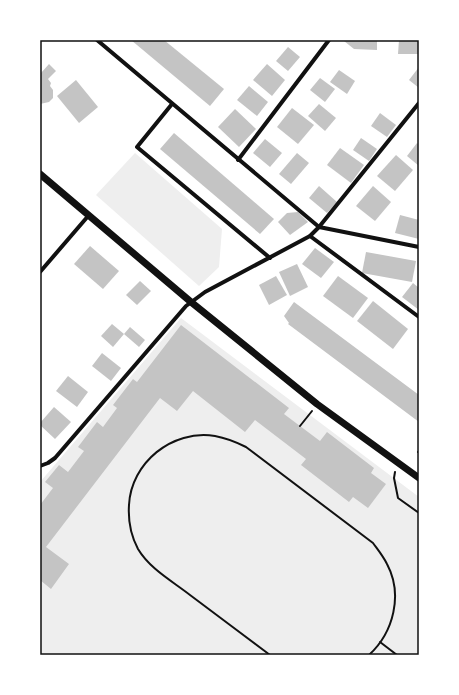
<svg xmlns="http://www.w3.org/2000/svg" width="459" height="695" font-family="'DejaVu Sans',sans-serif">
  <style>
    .green { fill: #eee }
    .building { fill: #c4c4c4 }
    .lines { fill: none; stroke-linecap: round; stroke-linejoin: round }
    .path { stroke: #111; stroke-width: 2 }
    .minor { stroke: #111; stroke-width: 4 }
    .secondary { stroke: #111; stroke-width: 7 }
    .neatline { fill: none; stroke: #111; stroke-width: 1.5 }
  </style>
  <rect width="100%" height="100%" fill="#fff"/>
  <g class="green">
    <polygon points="135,153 222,229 219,267 199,286 96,195"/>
    <polygon points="181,318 419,497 419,655 40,655 40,482"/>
  </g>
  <g class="building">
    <polygon points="131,40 164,40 224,89 210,106"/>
    <polygon points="345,40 377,40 377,50 354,49 344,41"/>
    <polygon points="399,40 419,40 419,54 398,54"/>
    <polygon points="288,47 300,57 288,71 276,61"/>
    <polygon points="49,64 56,71 48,79 51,83 50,86 53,90 53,98 49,102 40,104 40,72 41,73"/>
    <polygon points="267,64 285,80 272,96 253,80"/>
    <polygon points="419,67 419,88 409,80"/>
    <polygon points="339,70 355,81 347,94 330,82"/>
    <polygon points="320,78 335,89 325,102 310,90"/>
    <polygon points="76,80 98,107 79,123 57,96"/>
    <polygon points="249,86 268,102 257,116 237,100"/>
    <polygon points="319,104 336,118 325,131 308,116"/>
    <polygon points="292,108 314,125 298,144 277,127"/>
    <polygon points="235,109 256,129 239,147 218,127"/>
    <polygon points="380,113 396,125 387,137 371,126"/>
    <polygon points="174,133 274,219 260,234 160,149"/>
    <polygon points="361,138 377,149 369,161 353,150"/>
    <polygon points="265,139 282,153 270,167 253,153"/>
    <polygon points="417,143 419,145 419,166 407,156"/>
    <polygon points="340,148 364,165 351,183 327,165"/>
    <polygon points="297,153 309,163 291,184 279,174"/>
    <polygon points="396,155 413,170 395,191 377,176"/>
    <polygon points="319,186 337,202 327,213 309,198"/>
    <polygon points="373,186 391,202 375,221 356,206"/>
    <polygon points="298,212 308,222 290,235 278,222 287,213"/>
    <polygon points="400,215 419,220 419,239 395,233"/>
    <polygon points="90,246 119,271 103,289 74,264"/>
    <polygon points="315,248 334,262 321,278 302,264"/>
    <polygon points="366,252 416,261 412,282 362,273"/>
    <polygon points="297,264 308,287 290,296 279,272"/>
    <polygon points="276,276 287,295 269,305 259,285"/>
    <polygon points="338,276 368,298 353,318 323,296"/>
    <polygon points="140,281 151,291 137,305 126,295"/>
    <polygon points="413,283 419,288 419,310 402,297"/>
    <polygon points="373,301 408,329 393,349 357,321"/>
    <polygon points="294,302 419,395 419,422 288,324 289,323 284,316"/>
    <polygon points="112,324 124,334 113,347 101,336"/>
    <polygon points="181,325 289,408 284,414 320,441 327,432 374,468 371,473 386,484 368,508 353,497 349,502 301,465 306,459 255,420 245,432 193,391 177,411 160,398 46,547 69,564 51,589 40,580 40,505 53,488 45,482 59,465 68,472 84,451 78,447 97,422 103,427 117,408 113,405 133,379 137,382"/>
    <polygon points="130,327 145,340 139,347 124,334"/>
    <polygon points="102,353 121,368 111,381 92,366"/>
    <polygon points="68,376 88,392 77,407 56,391"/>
    <polygon points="54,407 71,422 55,439 40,425 40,423"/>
  </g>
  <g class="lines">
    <g class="path">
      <polyline points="300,426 312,411"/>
      <polyline points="418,452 419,451"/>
      <polyline points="395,472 394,478 398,498 419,513"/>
      <polyline points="380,642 397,655"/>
      <path d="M270,655C243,635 217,615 190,595C172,581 150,569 138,549C131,536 128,520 129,505C131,463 172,429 215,436C226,438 236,442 246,447L373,543C378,550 383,556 387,564C403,594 394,632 369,655"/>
    </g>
    <g class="minor">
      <polyline points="97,40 319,227 419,247"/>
      <polyline points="172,104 137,147 270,258"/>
      <polyline points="238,160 329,40"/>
      <polyline points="310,236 419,317"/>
      <polyline points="40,272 89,215"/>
      <polyline points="40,466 48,463 55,458 186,306 205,292 310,236 319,227 419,103"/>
    </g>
    <polyline class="secondary" points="40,174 191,302 317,404 419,478"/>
  </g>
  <rect width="459" height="695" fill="none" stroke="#ffffff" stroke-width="82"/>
  <rect x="41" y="41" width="377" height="613" class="neatline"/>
</svg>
